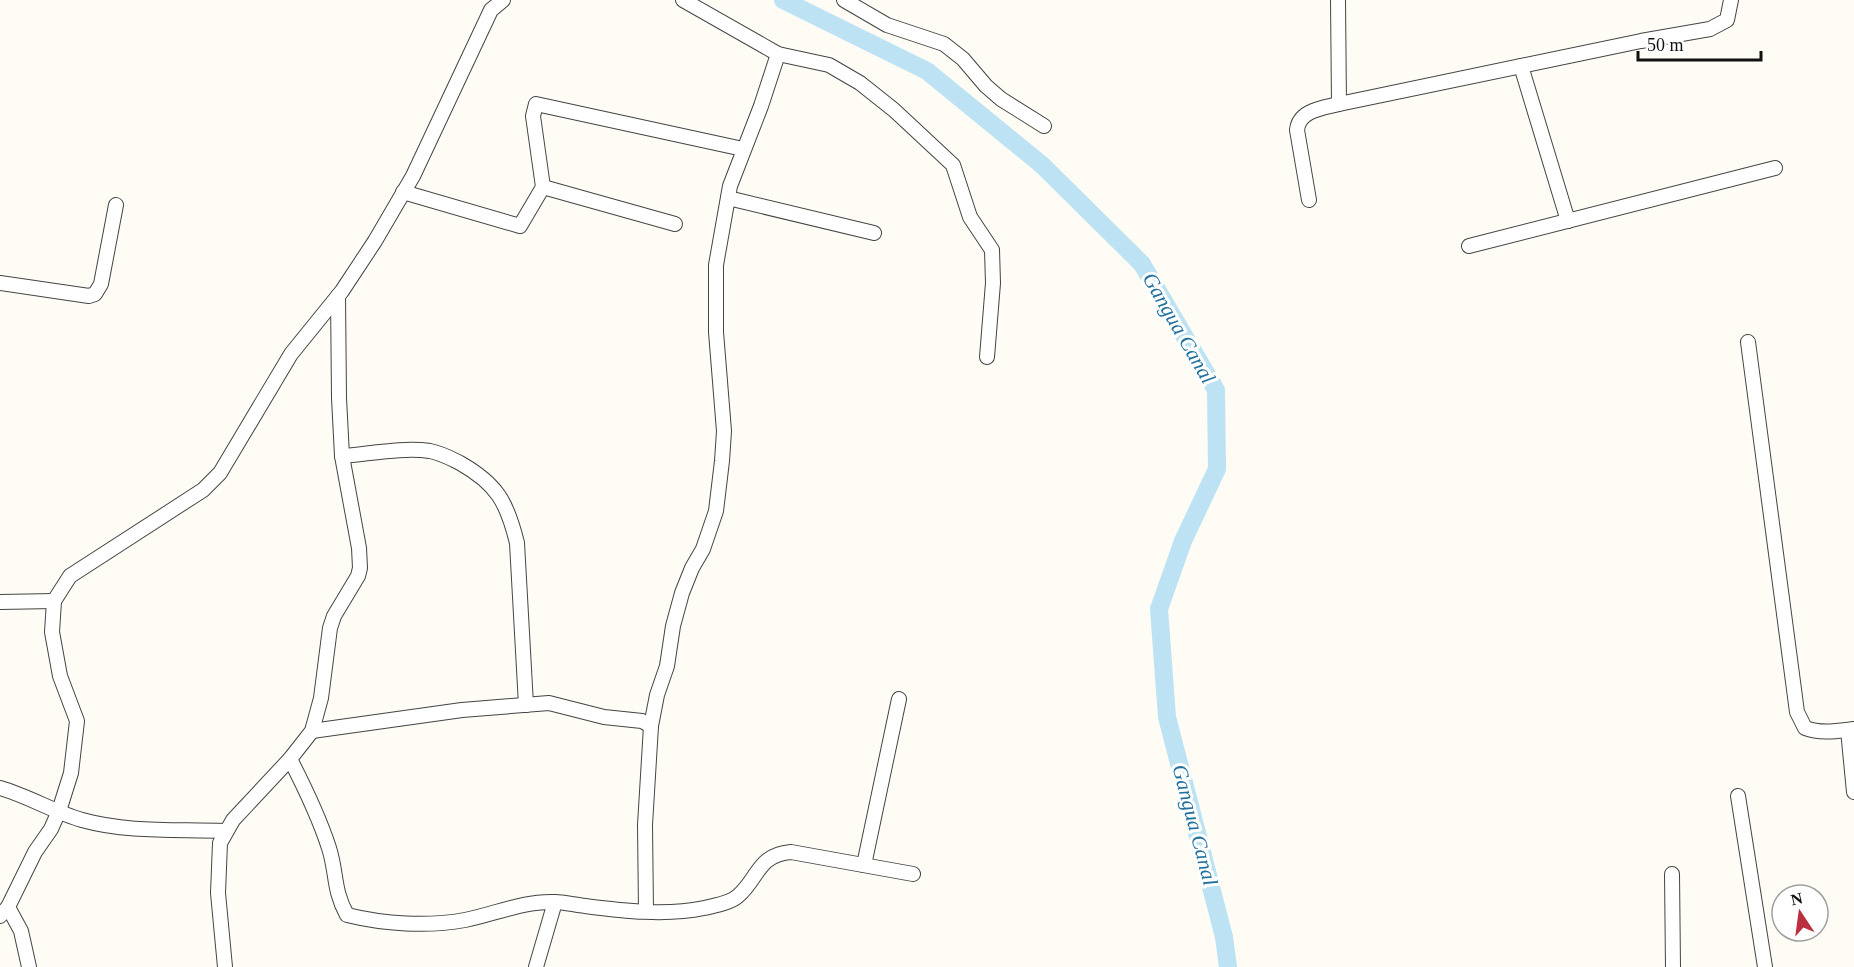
<svg xmlns="http://www.w3.org/2000/svg" width="1854" height="967" font-family="Georgia,serif">
  <style>
    .lines { fill: none; stroke-linecap: round; stroke-linejoin: round }
    .canal { stroke: #bce2f3; stroke-width: 18 }
    .minor-casing { stroke: #444; stroke-width: 16 }
    .minor { stroke: #fff; stroke-width: 14 }
    .labels { text-anchor: middle; stroke-width: 6; stroke-linejoin: round; paint-order: stroke }
    .water-label { font-size: 21px; font-style: italic; fill: #206f9d; stroke: #fff }
  </style>
  <rect width="100%" height="100%" fill="#fefcf5"/>
  <g class="lines">
    <polyline class="canal" points="783,0 927,71 1042,165 1142,264 1216,390 1217,469 1183,541 1159,609 1167,717 1224,937 1228,967"/>
    <defs>
      <g id="minor">
        <polyline points="683,0 778,54 829,65 860,83 894,110 953,165 970,217 992,250 993,283 987,357"/>
        <polyline points="844,0 887,25 944,44 963,59 986,86 1001,99 1044,126"/>
        <polyline points="1338,0 1339,104"/>
        <polyline points="1521,66 1568,221"/>
        <polyline points="543,187 675,224"/>
        <polyline points="403,192 520,226 543,187 533,116 536,104 743,149"/>
        <polyline points="728,198 874,233"/>
        <path d="M1309,200L1297,130C1299,110 1323,108 1339,104L1641,41L1710,29L1727,20L1731,0"/>
        <polyline points="1469,246 1775,168"/>
        <polyline points="0,283 89,296 95,294 101,284 116,205"/>
        <path d="M1748,342L1797,712L1805,728C1821,734 1837,731 1854,729"/>
        <path d="M342,456C369,454 403,447 430,451C441,453 450,458 460,463C497,484 507,502 517,543L526,705"/>
        <polyline points="0,602 54,601"/>
        <polyline points="1848,730 1854,792"/>
        <polyline points="312,731 462,710 549,703 604,717 642,721 651,726"/>
        <path d="M290,759C305,788 319,817 329,848C337,873 333,890 347,915C384,924 427,927 465,920C495,914 523,901 554,902C564,902 575,905 585,906C624,911 666,916 704,908C714,906 730,903 738,896C759,878 757,855 791,852L913,874"/>
        <path d="M0,788C28,796 54,812 82,820C129,833 177,829 225,831"/>
        <polyline points="1738,796 1765,967"/>
        <polyline points="864,865 899,699"/>
        <polyline points="1672,874 1673,967"/>
        <polyline points="8,907 21,931 29,967"/>
        <polyline points="646,911 645,825 651,726 657,695 667,666 673,626 682,593 692,568 703,549 716,511 722,461 724,431 716,332 716,265 730,186 761,106 778,54"/>
        <polyline points="0,916 8,907 35,852 51,829 59,811 71,773 77,721 60,676 52,632 54,601 70,576 203,490 220,473 291,354 342,291 375,241 413,176 491,10 503,0"/>
        <polyline points="225,967 218,893 220,843 233,820 290,759 312,731 321,698 330,628 334,616 358,576 360,568 359,548 342,456 339,398 338,296"/>
        <polyline points="536,967 555,902"/>
      </g>
    </defs>
    <use href="#minor" class="minor-casing"/>
    <use href="#minor" class="minor"/>
  </g>
  <g class="labels">
    <g class="water-label">
      <text transform="translate(1179 328) rotate(60)" y="7">Gangua Canal</text>
      <text transform="translate(1195 825) rotate(75)" y="7">Gangua Canal</text>
    </g>
  </g>
  <g transform="translate(1800 913) rotate(347)"><circle r="28" fill="#ffffff" stroke="#a0a0a0" stroke-width="1.5"/>
  <path d="M0-4.5L10 22L0 15L-10 22Z" fill="#ba3040"/>
  <text y="-9" font-size="16" font-weight="bold" text-anchor="middle" fill="#111111">N</text>
  </g>
  <path d="M1638 51v9h123v-9" fill="none" stroke="#111111" stroke-width="3"/>
  <text x="1647" y="51" font-size="18" fill="#111111" stroke="#ffffff" stroke-width="4.5" paint-order="stroke">50 m</text>
</svg>
